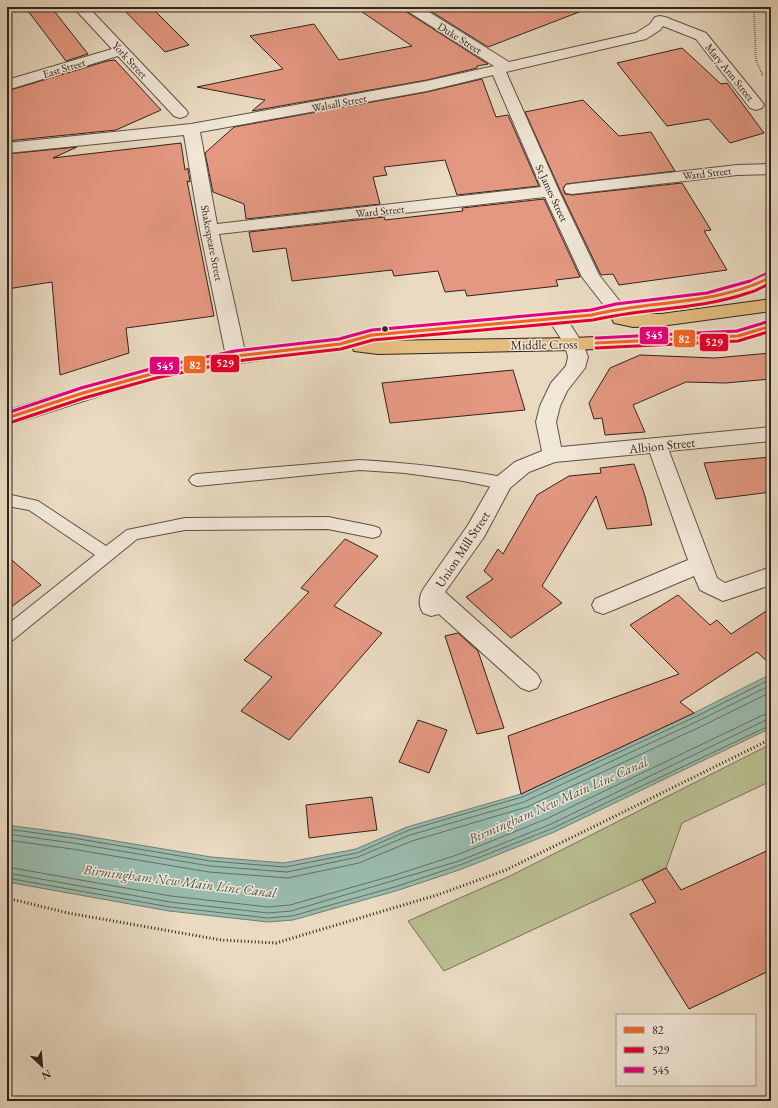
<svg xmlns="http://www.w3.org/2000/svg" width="778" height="1108" font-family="'EB Garamond',serif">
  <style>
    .green { fill: #b9bf91; stroke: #757157 }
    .water { fill: #99bbad; stroke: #6f7e73 }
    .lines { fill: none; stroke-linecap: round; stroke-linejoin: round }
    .shore { stroke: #656f65; stroke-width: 1 }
    .building { fill: #e49881; stroke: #31231d }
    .lane-casing { stroke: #5f5146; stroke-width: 2 }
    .street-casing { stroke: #5f5146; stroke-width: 2 }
    .highway-casing { stroke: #31231d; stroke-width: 2 }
    .path-far1 { stroke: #31231d; stroke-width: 2; stroke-dasharray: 0.5 1.5; stroke-linecap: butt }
    .path { stroke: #31231d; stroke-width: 3; stroke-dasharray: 1 2.5; stroke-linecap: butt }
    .lane { fill: #f1e7d7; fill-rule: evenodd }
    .street { fill: #f1e7d7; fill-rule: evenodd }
    .highway { fill: #e4bd80; fill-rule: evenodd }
    .bus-1-far1-casing { stroke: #f1e7d7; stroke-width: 4 }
    .bus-1-casing { stroke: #f1e7d7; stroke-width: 6 }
    .bus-2-casing { stroke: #f1e7d7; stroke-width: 6 }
    .bus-3-far1-casing { stroke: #f1e7d7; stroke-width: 4 }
    .bus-3-casing { stroke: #f1e7d7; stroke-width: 6 }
    .bus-1-far1 { stroke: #f26522; stroke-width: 2 }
    .bus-1 { stroke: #f26522; stroke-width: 3 }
    .bus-2 { stroke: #e4002b; stroke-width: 3 }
    .bus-3-far1 { stroke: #e5007d; stroke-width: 2 }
    .bus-3 { stroke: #e5007d; stroke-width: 3 }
    .bus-dot { fill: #31231d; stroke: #f1e7d7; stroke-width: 1.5 }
    .labels { text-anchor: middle; stroke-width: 3; stroke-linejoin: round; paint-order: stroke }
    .far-street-label { font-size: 11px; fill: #31231d; stroke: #f1e7d7 }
    .street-label { font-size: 13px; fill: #31231d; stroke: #f1e7d7 }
    .water-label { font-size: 14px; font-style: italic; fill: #505148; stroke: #f1e7d7 }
    .line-badge { stroke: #f1e7d7; stroke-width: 1.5 }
    .badge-label { font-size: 11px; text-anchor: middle; font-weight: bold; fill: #fff }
  </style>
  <rect width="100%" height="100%" fill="#e9dac1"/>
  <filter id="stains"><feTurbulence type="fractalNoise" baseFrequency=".005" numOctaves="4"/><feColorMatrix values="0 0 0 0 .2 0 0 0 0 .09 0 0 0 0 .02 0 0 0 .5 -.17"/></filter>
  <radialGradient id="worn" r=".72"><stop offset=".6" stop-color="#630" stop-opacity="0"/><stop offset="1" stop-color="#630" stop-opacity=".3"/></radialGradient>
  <polygon class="green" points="771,744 771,781 682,823 666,868 444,971 408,921 512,875"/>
  <polygon class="water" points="771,674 771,728 552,833 462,869 399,890 293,920 268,922 169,911 7,882 7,825 74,834 211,857 284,863 356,849 407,827 521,794 694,713"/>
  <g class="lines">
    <g class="shore">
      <polyline points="7,829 73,838 210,861 285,867 357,853 409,830 522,797 695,717 771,679"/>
      <polyline points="7,834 73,843 210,866 287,872 358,857 410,835 524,802 698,721 771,685"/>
      <polyline points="7,840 72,849 209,872 288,878 359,863 412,841 527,807 700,727 771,692"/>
      <polyline points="7,867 171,896 268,907 290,905 395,875 457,855 546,819 763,715 771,714"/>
      <polyline points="7,873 170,902 268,913 291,911 459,861 549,825 766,720 771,720"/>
      <polyline points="7,878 170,907 268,918 292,916 398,886 460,865 551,829 771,725"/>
    </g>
  </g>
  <g class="building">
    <polygon points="33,7 51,7 88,54 66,61 28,11"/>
    <polygon points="121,7 151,7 189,45 165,52"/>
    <polygon points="355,7 403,7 405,11 488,64 477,66 477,68 427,80 252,111 265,100 197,87 283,69 250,36 314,24 339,60 412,46"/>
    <polygon points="424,7 587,7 587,9 488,47"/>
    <polygon points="682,48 721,84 727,83 764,133 730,143 709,119 667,126 617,63"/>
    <polygon points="115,60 161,110 116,130 7,141 7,91 107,61"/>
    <polygon points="482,79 496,117 508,115 539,186 457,195 445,160 384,167 387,175 373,177 380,204 246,219 244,204 213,192 205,153 234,127 427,92"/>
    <polygon points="583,100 619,136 651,132 675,171 566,184 563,188 565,194 572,195 682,183 711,230 704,231 727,270 619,285 613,274 601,275 560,190 525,112"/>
    <polygon points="181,143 185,170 188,168 190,182 187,181 214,316 126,328 129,353 60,375 52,282 7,289 7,154 77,147 53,158"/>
    <polygon points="544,199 580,277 556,280 558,286 467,296 465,290 445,292 438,271 394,276 392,270 292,281 286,248 253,252 249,232 384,217 385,220 463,211 462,208"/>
    <polygon points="771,353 771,379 725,383 686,382 633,405 645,432 605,435 602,418 594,419 589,403 610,368 640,355 715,358"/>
    <polygon points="513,370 525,410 390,423 382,383"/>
    <polygon points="771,457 771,492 716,499 704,463"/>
    <polygon points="634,464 645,496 652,525 607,529 596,496 542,586 562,603 511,638 466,597 493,579 484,571 498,549 503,554 537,495 569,476 601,473 600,468"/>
    <polygon points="345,539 378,556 334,606 382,633 289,740 241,711 272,677 244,660 309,592 301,588"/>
    <polygon points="7,556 41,585 7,610"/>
    <polygon points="678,595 710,625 717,620 731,634 771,608 771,665 757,652 680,702 694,713 521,794 508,736 679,674 630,625"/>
    <polygon points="458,633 478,651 504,728 477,734 445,636"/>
    <polygon points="418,720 447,730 429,773 399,762"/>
    <polygon points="372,797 377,830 309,838 306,805"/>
    <polygon points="771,849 771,970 689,1009 630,914 656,902 642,880 666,868 681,890"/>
  </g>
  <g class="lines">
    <defs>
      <g id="lane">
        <path d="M360,460C408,463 455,468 502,477L507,479L510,483L507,487L502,489L463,481L405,473L360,470L197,486L192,484L189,480L192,476L197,474Z"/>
        <polygon points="7,494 38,501 106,546 127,530 185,518 328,517 373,526 379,528 381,532 379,536 373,538 328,529 185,530 137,539 13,640 7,642 7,625 95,555 29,510 7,506"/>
      </g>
      <g id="street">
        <polygon points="73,7 88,7 186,110 188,113 186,116 180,118 174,116 118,56 7,90 7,80 112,49"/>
        <path d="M404,7H421L509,62L636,33L650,24L655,17L660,16L665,17L706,33L762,102L764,105L762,108L756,110L750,108L696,39L663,26L660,30L646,39L506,72L559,191L599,275L626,309L624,313L617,315L610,313L582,277L545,197L219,234L246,356L243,361L236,362L229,361L226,356L200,230L184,135L7,153V143L191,124L427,81L494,66L406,10ZM493,75L541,187L217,224L200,132L427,91Z"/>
        <polygon points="771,164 771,174 737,175 572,194 566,193 564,189 566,185 572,184 737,165"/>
        <path d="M557,313L564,315L583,344L588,357L585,368L567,391L560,406L556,422L561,447L771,427V441L669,451L717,578L725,583L771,567V585L723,601L700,590L694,576L611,611L603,614L595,611L592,605L595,599L688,560L650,453L555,462L529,472L510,488L484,537L445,592L537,674L541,681L537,688L529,691L521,688L439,614L431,616L423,613C418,605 419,596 424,588L468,525L495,478L515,462L542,451L536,422L540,406L551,383L566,366L568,357L565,345L548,319L550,315Z"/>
      </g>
      <path id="highway" d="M771,271V284C726,305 675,308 626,314H661L771,299V311L661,326L633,327L614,323L612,319L614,316L592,321L557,325L372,341L574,338L737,330L771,320V332L738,342L574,350L378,354L354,351L352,347L340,350C278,358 216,364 155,380C105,392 57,411 7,425V411L76,388L155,366L236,350L340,338L372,329L557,313L592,309L617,303L708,292L741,284Z"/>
    </defs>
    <use href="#lane" class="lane-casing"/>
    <use href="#street" class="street-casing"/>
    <use href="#highway" class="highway-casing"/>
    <g class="path-far1">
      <polyline points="757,7 754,12 756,60 763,76"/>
      <polyline points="693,10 716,7"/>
    </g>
    <polyline class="path" points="7,898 68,913 221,940 276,943 437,895 506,870 771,739"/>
    <use href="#lane" class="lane"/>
    <use href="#street" class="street"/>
    <use href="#highway" class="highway"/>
    <defs>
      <polyline id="bus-1-far1" points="760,282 771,277"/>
      <g id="bus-1">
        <polyline points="596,343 738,336 771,326"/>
        <path d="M7,418L83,393L155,373L236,356L340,344L372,335L592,315C648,301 709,305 763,281"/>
      </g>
      <g id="bus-2">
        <polyline points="596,348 738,341 771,331"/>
        <path d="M9,423L84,398L156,378L237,361L341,349L373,340L593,320C644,308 698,310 748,293C756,291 764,286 771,283"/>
      </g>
      <polyline id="bus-3-far1" points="748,282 769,272"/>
      <g id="bus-3">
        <polyline points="596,338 737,331 770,321"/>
        <polyline points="7,413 81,388 154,368 235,351 339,339 372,330 591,310 616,304 707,293 750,281"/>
      </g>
    </defs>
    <use href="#bus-1-far1" class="bus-1-far1-casing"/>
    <use href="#bus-1" class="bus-1-casing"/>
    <use href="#bus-2" class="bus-2-casing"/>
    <use href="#bus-3-far1" class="bus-3-far1-casing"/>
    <use href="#bus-3" class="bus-3-casing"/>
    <use href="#bus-1-far1" class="bus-1-far1"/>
    <use href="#bus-1" class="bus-1"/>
    <use href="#bus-2" class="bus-2"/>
    <use href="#bus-3-far1" class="bus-3-far1"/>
    <use href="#bus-3" class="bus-3"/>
  </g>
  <circle class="bus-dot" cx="385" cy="329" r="3.5"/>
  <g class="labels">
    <g class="far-street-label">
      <text transform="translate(460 38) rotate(32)" y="4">Duke Street</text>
      <text transform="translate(130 60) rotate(47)" y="4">York Street</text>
      <text transform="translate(64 68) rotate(-17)" y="4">East Street</text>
      <text transform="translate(730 72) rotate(51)" y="4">Mary Ann Street</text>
      <text transform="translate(339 103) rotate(-11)" y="4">Walsall Street</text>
      <text transform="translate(707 173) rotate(-7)" y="4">Ward Street</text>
      <text transform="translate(552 193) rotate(65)" y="4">St James Street</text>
      <text transform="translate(380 211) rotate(-6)" y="4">Ward Street</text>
      <text transform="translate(212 243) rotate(79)" y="4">Shakespeare Street</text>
    </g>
    <g class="street-label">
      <text transform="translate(544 344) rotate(-1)" y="5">Middle Cross</text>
      <text transform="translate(662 445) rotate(-6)" y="5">Albion Street</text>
      <text transform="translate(462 549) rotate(-57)" y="5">Union Mill Street</text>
    </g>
    <g class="water-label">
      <text transform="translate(558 800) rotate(-24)" y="5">Birmingham New Main Line Canal</text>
      <text transform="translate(180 881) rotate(7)" y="5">Birmingham New Main Line Canal</text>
    </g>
  </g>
  <g class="line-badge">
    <rect x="639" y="326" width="30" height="19" rx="4" fill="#e5007d"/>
    <rect x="673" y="329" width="23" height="19" rx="4" fill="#f26522"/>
    <rect x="699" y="333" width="30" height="19" rx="4" fill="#e4002b"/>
    <rect x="210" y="354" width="30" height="19" rx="4" fill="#e4002b"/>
    <rect x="183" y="355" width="23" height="19" rx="4" fill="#f26522"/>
    <rect x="149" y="356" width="31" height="19" rx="4" fill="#e5007d"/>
  </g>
  <g class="badge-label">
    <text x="654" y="339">545</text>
    <text x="684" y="343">82</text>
    <text x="714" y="346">529</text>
    <text x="225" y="367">529</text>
    <text x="195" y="369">82</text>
    <text x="165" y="370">545</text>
  </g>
  <rect width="778" height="1108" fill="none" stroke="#e9dac1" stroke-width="24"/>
  <rect x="8" y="8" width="762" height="1092" fill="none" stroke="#31231d" stroke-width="2"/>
  <rect x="12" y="12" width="754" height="1084" fill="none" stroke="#31231d"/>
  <rect x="616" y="1014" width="140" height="72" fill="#f1e7d7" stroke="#a4998d"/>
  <rect x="624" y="1027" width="20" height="6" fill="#f26522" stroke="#a4998d"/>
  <text x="652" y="1034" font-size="12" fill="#31231d">82</text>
  <rect x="624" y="1047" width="20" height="6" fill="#e4002b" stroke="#a4998d"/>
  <text x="652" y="1054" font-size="12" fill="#31231d">529</text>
  <rect x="624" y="1067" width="20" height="6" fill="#e5007d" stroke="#a4998d"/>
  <text x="652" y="1074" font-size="12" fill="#31231d">545</text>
  <g transform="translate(42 1066) rotate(154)" stroke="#f1e7d7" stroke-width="3" paint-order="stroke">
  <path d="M0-3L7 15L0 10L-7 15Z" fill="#31231d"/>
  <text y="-6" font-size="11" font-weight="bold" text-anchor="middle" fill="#31231d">N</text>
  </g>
  <rect width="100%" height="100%" filter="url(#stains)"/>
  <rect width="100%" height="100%" fill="url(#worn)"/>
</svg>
